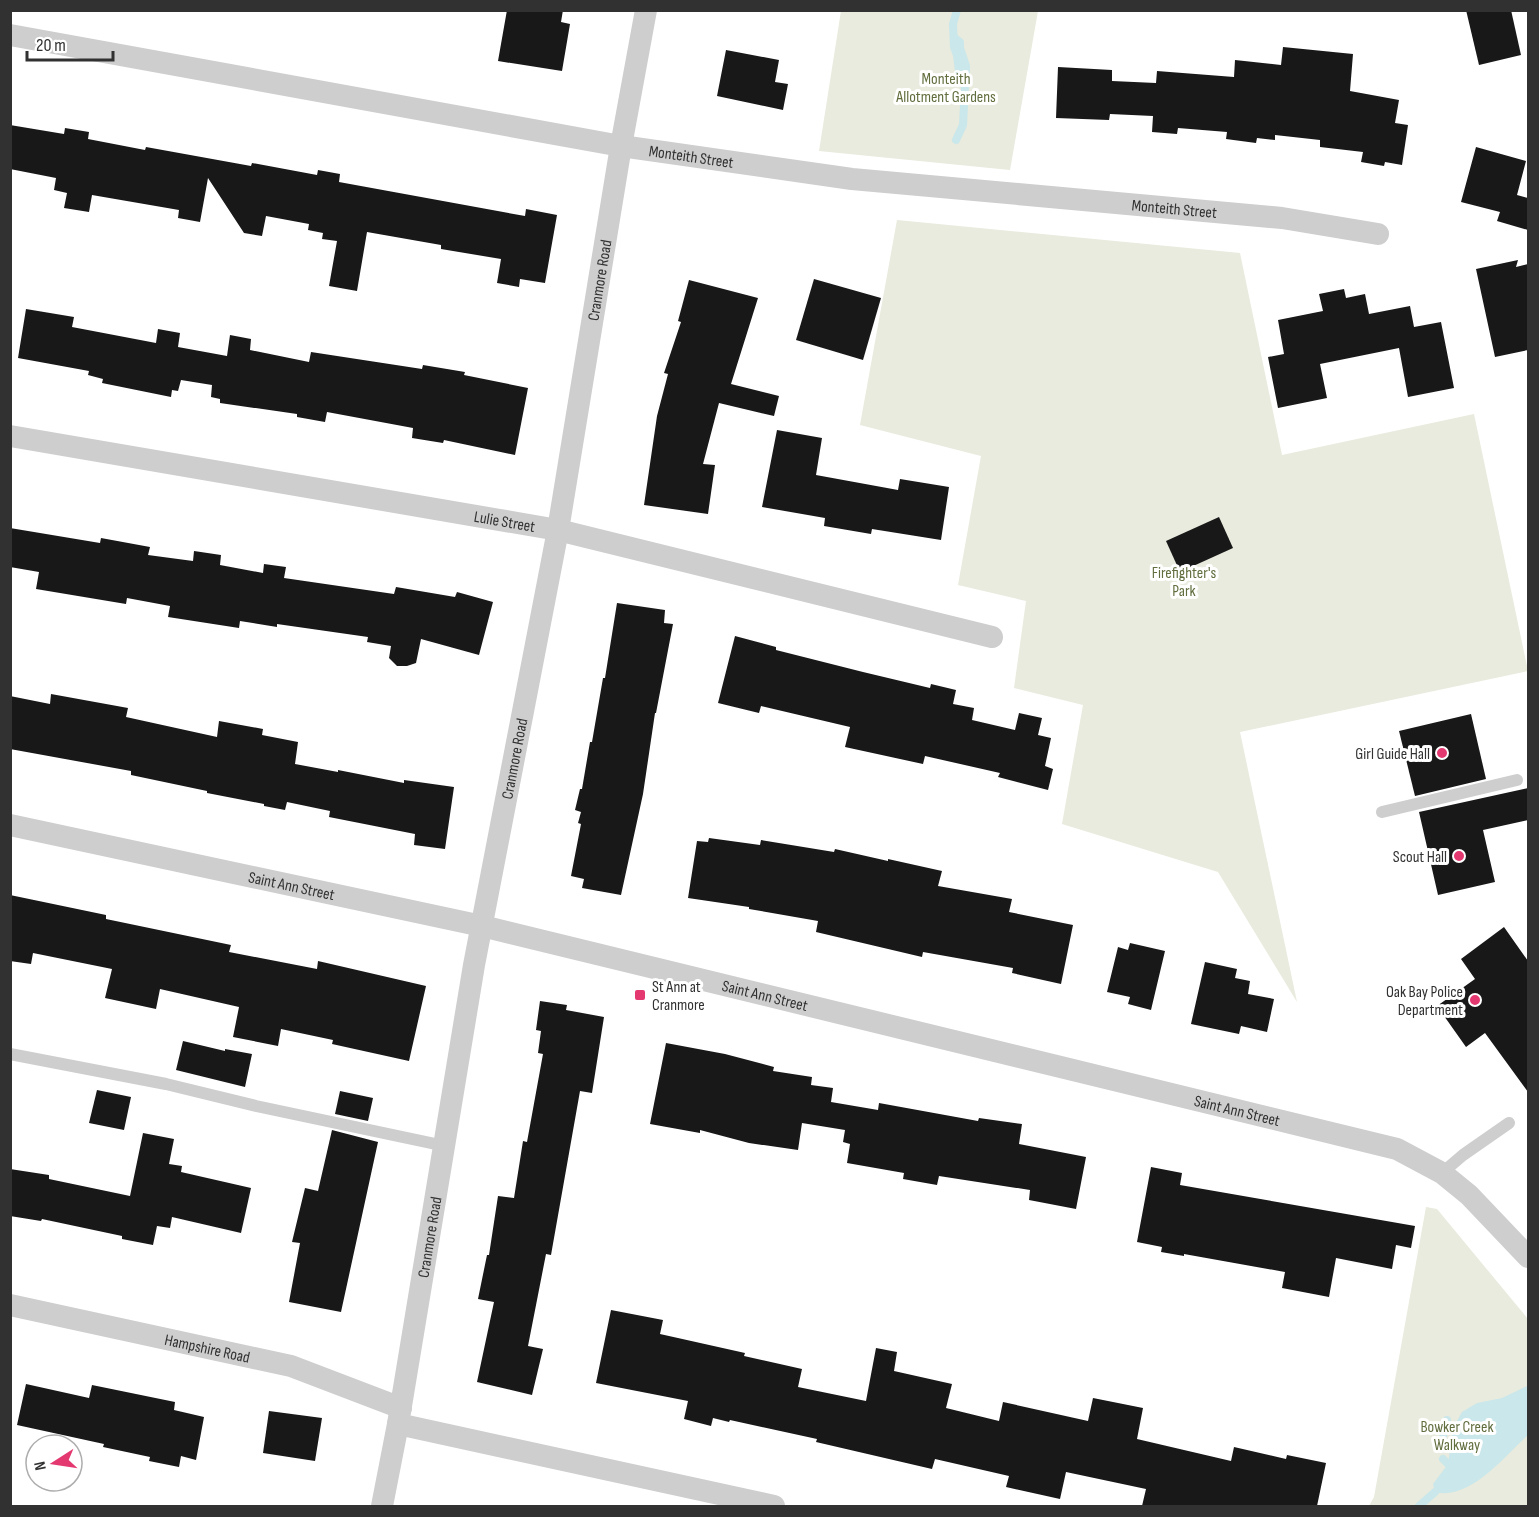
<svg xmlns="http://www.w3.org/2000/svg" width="1539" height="1517" font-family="'Sofia Sans Condensed',sans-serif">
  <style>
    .green { fill: #e8ebdd }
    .water { fill: #cae7eb }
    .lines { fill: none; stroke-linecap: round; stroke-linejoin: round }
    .stream { stroke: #cae7eb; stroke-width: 8 }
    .building { fill: #181818 }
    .service { stroke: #cecece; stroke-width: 12 }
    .minor { stroke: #cecece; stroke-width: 22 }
    .poi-dot { fill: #e43871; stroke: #fff; stroke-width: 2 }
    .labels { text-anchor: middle; stroke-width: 6; stroke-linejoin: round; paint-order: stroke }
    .park-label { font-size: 16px; fill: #616e3e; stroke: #fff }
    .street-label { font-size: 16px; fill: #313131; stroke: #fff }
    .poi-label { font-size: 16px; fill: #313131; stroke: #fff; text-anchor: end }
  </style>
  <rect width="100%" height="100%" fill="#fff"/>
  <g class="green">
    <polygon points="841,11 1038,11 1010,170 819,151"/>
    <polygon points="897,220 1240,253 1282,455 1474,414 1528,671 1240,732 1297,1002 1218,872 1062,824 1083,705 1014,688 1026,601 958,585 981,456 860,425"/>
    <polygon points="1426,1207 1437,1209 1528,1319 1528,1506 1369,1506 1374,1497"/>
  </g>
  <path class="water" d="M1527,1386H1528V1435C1505,1456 1470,1501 1435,1492L1433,1484L1448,1464L1453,1428L1462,1412L1477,1403L1502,1398Z"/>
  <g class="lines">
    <g class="stream">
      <polyline points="955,38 960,42 960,48 966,66 966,81"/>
      <polyline points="956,140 963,125 965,86 960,80 957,55 954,47 953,24 957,10"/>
      <polyline points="1443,1436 1447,1420"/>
      <polyline points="1443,1459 1448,1464"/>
      <polyline points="1419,1506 1435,1492"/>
    </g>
  </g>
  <g class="building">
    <polygon points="507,10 563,10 561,22 570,24 562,71 498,61"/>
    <polygon points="1466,10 1511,10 1521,55 1479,65"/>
    <polygon points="1283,47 1353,54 1350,91 1399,100 1395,123 1408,125 1402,165 1385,162 1384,166 1361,162 1363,152 1320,147 1320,140 1275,135 1275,140 1257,138 1256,143 1226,139 1227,132 1178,128 1177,134 1152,132 1153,116 1110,114 1109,120 1056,118 1058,67 1112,70 1112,81 1156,83 1157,71 1234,77 1235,60 1281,65"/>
    <polygon points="726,50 779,60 775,82 788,84 783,110 717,96"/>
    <polygon points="10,125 64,134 65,128 89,132 88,139 145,150 146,147 251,166 252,163 317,175 318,170 340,174 339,182 525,216 526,209 557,215 545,283 520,279 519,287 497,283 501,259 441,249 441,245 367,232 357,291 329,286 337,241 322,239 323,233 308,230 309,224 266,216 262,236 244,233 208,178 200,222 178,218 179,210 92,195 89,212 64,208 67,193 54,190 56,178 10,169"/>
    <polygon points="1476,147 1526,161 1517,195 1528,198 1528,230 1497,221 1500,212 1461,202"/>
    <polygon points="1518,260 1516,267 1528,264 1528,350 1495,357 1476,269"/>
    <polygon points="814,279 881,298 863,360 796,340"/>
    <polygon points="689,280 758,298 731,384 779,396 774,416 719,403 703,464 715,465 708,514 644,505 657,416 668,374 664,373 681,322 678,321"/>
    <polygon points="1344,289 1346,298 1365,294 1369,314 1410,306 1414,327 1441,322 1454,388 1408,397 1399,348 1320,364 1327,398 1278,408 1268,357 1284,354 1278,320 1323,311 1319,294"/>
    <polygon points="26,309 74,317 72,327 156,343 158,329 180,333 178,347 227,356 230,335 251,339 250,350 309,362 311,352 422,369 423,365 465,372 464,375 528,388 515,455 444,440 443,443 412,438 413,428 327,412 325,422 297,417 297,414 220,403 220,399 211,397 212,385 181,380 178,391 172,390 171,397 102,383 103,379 88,375 89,371 18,358"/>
    <polygon points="777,430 822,438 816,475 898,490 900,479 949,487 941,540 872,529 871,534 824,526 825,518 762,507"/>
    <polygon points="1219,517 1233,548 1180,572 1166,541"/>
    <polygon points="10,528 100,543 101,538 150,547 148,555 193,561 194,551 221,555 220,565 263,573 264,564 286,567 284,578 394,594 396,587 455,597 457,592 493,602 479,655 421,639 416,663 407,666 397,666 389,658 391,646 367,642 368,637 277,624 277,627 240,621 239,628 168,617 170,606 127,598 126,604 36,589 39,572 10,567"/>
    <polygon points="617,603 665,610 664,623 673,624 656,713 655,713 643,794 621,895 582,888 584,879 571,876 581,824 578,823 581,812 575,810 580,789 582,789 590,742 592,742 603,678 605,678"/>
    <polygon points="735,636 776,647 776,650 863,672 930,688 931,684 956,690 953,704 974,708 972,720 1015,730 1019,713 1042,718 1038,735 1051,738 1045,766 1053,769 1048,790 998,777 1000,773 925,756 923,764 845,747 850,727 761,706 759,713 718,703"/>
    <polygon points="51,694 128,708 126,717 217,737 219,721 263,729 262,735 298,742 295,764 338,772 338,770 404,783 404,780 454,787 445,849 414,845 415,834 329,817 330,811 287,802 285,810 264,806 264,804 207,793 207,791 131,775 131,771 10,749 10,696 50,704"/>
    <polygon points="1471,714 1486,779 1415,796 1399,731"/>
    <polygon points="1528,788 1528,820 1483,830 1495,882 1438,895 1419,812"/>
    <polygon points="709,838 760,845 761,840 834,852 835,849 888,861 888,859 942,871 938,886 1012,899 1009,912 1073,925 1061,984 1012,973 1013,968 923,952 922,957 816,932 818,921 749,909 749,907 688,898 697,841 708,842"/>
    <polygon points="10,895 106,915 106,919 231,945 229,952 317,969 318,961 426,986 409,1061 332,1044 333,1040 281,1029 278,1046 233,1037 239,1007 160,989 156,1009 105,998 112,969 33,953 31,964 10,961"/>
    <polygon points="1504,927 1528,961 1528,1092 1485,1033 1466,1047 1437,1006 1475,979 1461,959"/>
    <polygon points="1130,943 1165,951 1151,1010 1128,1004 1130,997 1107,992 1118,947 1128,950"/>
    <polygon points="1205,962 1237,969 1235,978 1250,981 1248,994 1274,999 1267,1032 1241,1026 1239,1034 1191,1024"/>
    <polygon points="540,1001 567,1005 566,1010 604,1017 592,1093 580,1091 551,1255 546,1254 528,1346 543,1349 532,1395 477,1382 494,1302 478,1299 487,1255 489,1255 498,1196 514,1198 523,1141 527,1142 543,1054 538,1053 541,1031 536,1030"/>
    <polygon points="183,1041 225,1051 225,1049 252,1054 245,1087 176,1070"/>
    <polygon points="666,1043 725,1054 774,1067 773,1071 812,1077 811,1085 833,1088 831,1102 878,1110 879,1103 978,1121 979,1118 1022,1124 1019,1144 1086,1157 1076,1209 1029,1200 1030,1190 939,1176 937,1185 903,1179 904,1173 847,1163 850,1144 843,1142 845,1130 802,1123 798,1150 749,1143 700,1130 700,1133 650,1124"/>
    <polygon points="97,1090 131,1097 124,1130 89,1123"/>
    <polygon points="340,1091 373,1098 368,1121 335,1114"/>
    <polygon points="332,1130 378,1142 341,1312 289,1302 300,1243 292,1242 305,1188 318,1191"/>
    <polygon points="143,1133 174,1139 169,1164 182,1166 181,1172 251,1188 241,1233 172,1217 170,1228 157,1226 153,1245 122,1239 122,1236 42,1219 41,1221 10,1216 10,1169 49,1175 49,1179 130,1196"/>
    <polygon points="1151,1167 1182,1173 1180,1185 1415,1226 1411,1248 1396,1245 1392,1269 1336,1258 1329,1297 1282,1288 1285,1272 1184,1254 1184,1256 1161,1252 1162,1247 1137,1242"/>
    <polygon points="611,1310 663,1320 660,1334 745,1353 744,1356 802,1369 798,1387 866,1401 876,1348 897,1352 894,1371 952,1384 946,1408 999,1421 1003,1402 1088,1421 1093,1398 1143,1408 1137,1439 1231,1461 1234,1447 1286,1459 1287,1455 1326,1463 1317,1506 1142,1506 1146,1489 1066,1472 1060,1499 1006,1487 1009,1476 935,1459 932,1469 816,1442 817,1439 730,1420 729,1422 713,1418 711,1426 684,1419 688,1401 596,1383"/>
    <polygon points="26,1384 89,1398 92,1385 175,1402 174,1410 204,1417 196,1460 181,1456 179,1467 149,1461 150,1457 103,1447 104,1444 17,1425"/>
    <polygon points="269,1411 322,1418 315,1461 263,1453"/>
  </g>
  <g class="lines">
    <g class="service">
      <polyline points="1382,812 1517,780"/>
      <polyline points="10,1054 166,1084 256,1106 445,1146"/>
      <polyline points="1442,1173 1463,1155 1509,1123"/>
    </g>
    <g class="minor">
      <path id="s1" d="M10,35L621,146L852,179L1282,218L1378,234"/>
      <path id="s2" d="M10,436L558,530L992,637"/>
      <path id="s3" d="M10,825L482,926L1397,1149L1442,1173L1469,1195L1528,1257"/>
      <path id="s4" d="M10,1305L291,1366L401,1408"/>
      <polyline points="398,1424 774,1506"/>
      <path id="s5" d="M382,1506L398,1424L474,965L558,530L621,146L646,10"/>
    </g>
  </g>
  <g class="poi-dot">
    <circle cx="1442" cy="753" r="6"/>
    <circle cx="1459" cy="856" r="6"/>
    <rect x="634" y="989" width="12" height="12" rx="3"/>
    <circle cx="1475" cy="1000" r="6"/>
  </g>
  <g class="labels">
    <g class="park-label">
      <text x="946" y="84">Monteith<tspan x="946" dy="18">Allotment Gardens</tspan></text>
      <text x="1184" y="578">Firefighter's<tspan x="1184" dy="18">Park</tspan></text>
      <text x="1457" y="1432">Bowker Creek<tspan x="1457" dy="18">Walkway</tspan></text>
    </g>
    <g class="street-label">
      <text dy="6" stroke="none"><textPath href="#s1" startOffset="692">Monteith Street</textPath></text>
      <text dy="6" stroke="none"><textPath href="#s1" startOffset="1178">Monteith Street</textPath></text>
      <text dy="6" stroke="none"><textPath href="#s5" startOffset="1245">Cranmore Road</textPath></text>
      <text dy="6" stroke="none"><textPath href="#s2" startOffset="502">Lulie Street</textPath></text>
      <text dy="6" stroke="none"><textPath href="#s5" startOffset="759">Cranmore Road</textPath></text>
      <text dy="6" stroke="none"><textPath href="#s3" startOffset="288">Saint Ann Street</textPath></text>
      <text dy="6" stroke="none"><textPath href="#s3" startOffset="774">Saint Ann Street</textPath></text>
      <text dy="6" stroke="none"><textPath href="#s3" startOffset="1260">Saint Ann Street</textPath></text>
      <text dy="6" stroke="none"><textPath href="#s5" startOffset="273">Cranmore Road</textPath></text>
      <text dy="6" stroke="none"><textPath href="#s4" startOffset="202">Hampshire Road</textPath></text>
    </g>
    <g class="poi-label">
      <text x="1430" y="759">Girl Guide Hall</text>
      <text x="1447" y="862">Scout Hall</text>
      <text x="652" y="992" text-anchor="start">St Ann at<tspan x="652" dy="18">Cranmore</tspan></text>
      <text x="1463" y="997">Oak Bay Police<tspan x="1463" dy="18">Department</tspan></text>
    </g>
  </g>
  <rect width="1539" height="1517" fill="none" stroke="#313131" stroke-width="24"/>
  <g transform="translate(54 1463) rotate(258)"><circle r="28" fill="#ffffff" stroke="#adadad" stroke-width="1.5"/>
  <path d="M0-4.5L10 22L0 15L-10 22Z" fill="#e43871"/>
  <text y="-9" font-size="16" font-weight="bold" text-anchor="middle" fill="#313131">N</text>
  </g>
  <path d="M27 51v9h86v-9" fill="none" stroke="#313131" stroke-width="3"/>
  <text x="36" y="51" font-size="18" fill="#313131" stroke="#ffffff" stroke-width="4.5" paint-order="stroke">20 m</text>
</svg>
